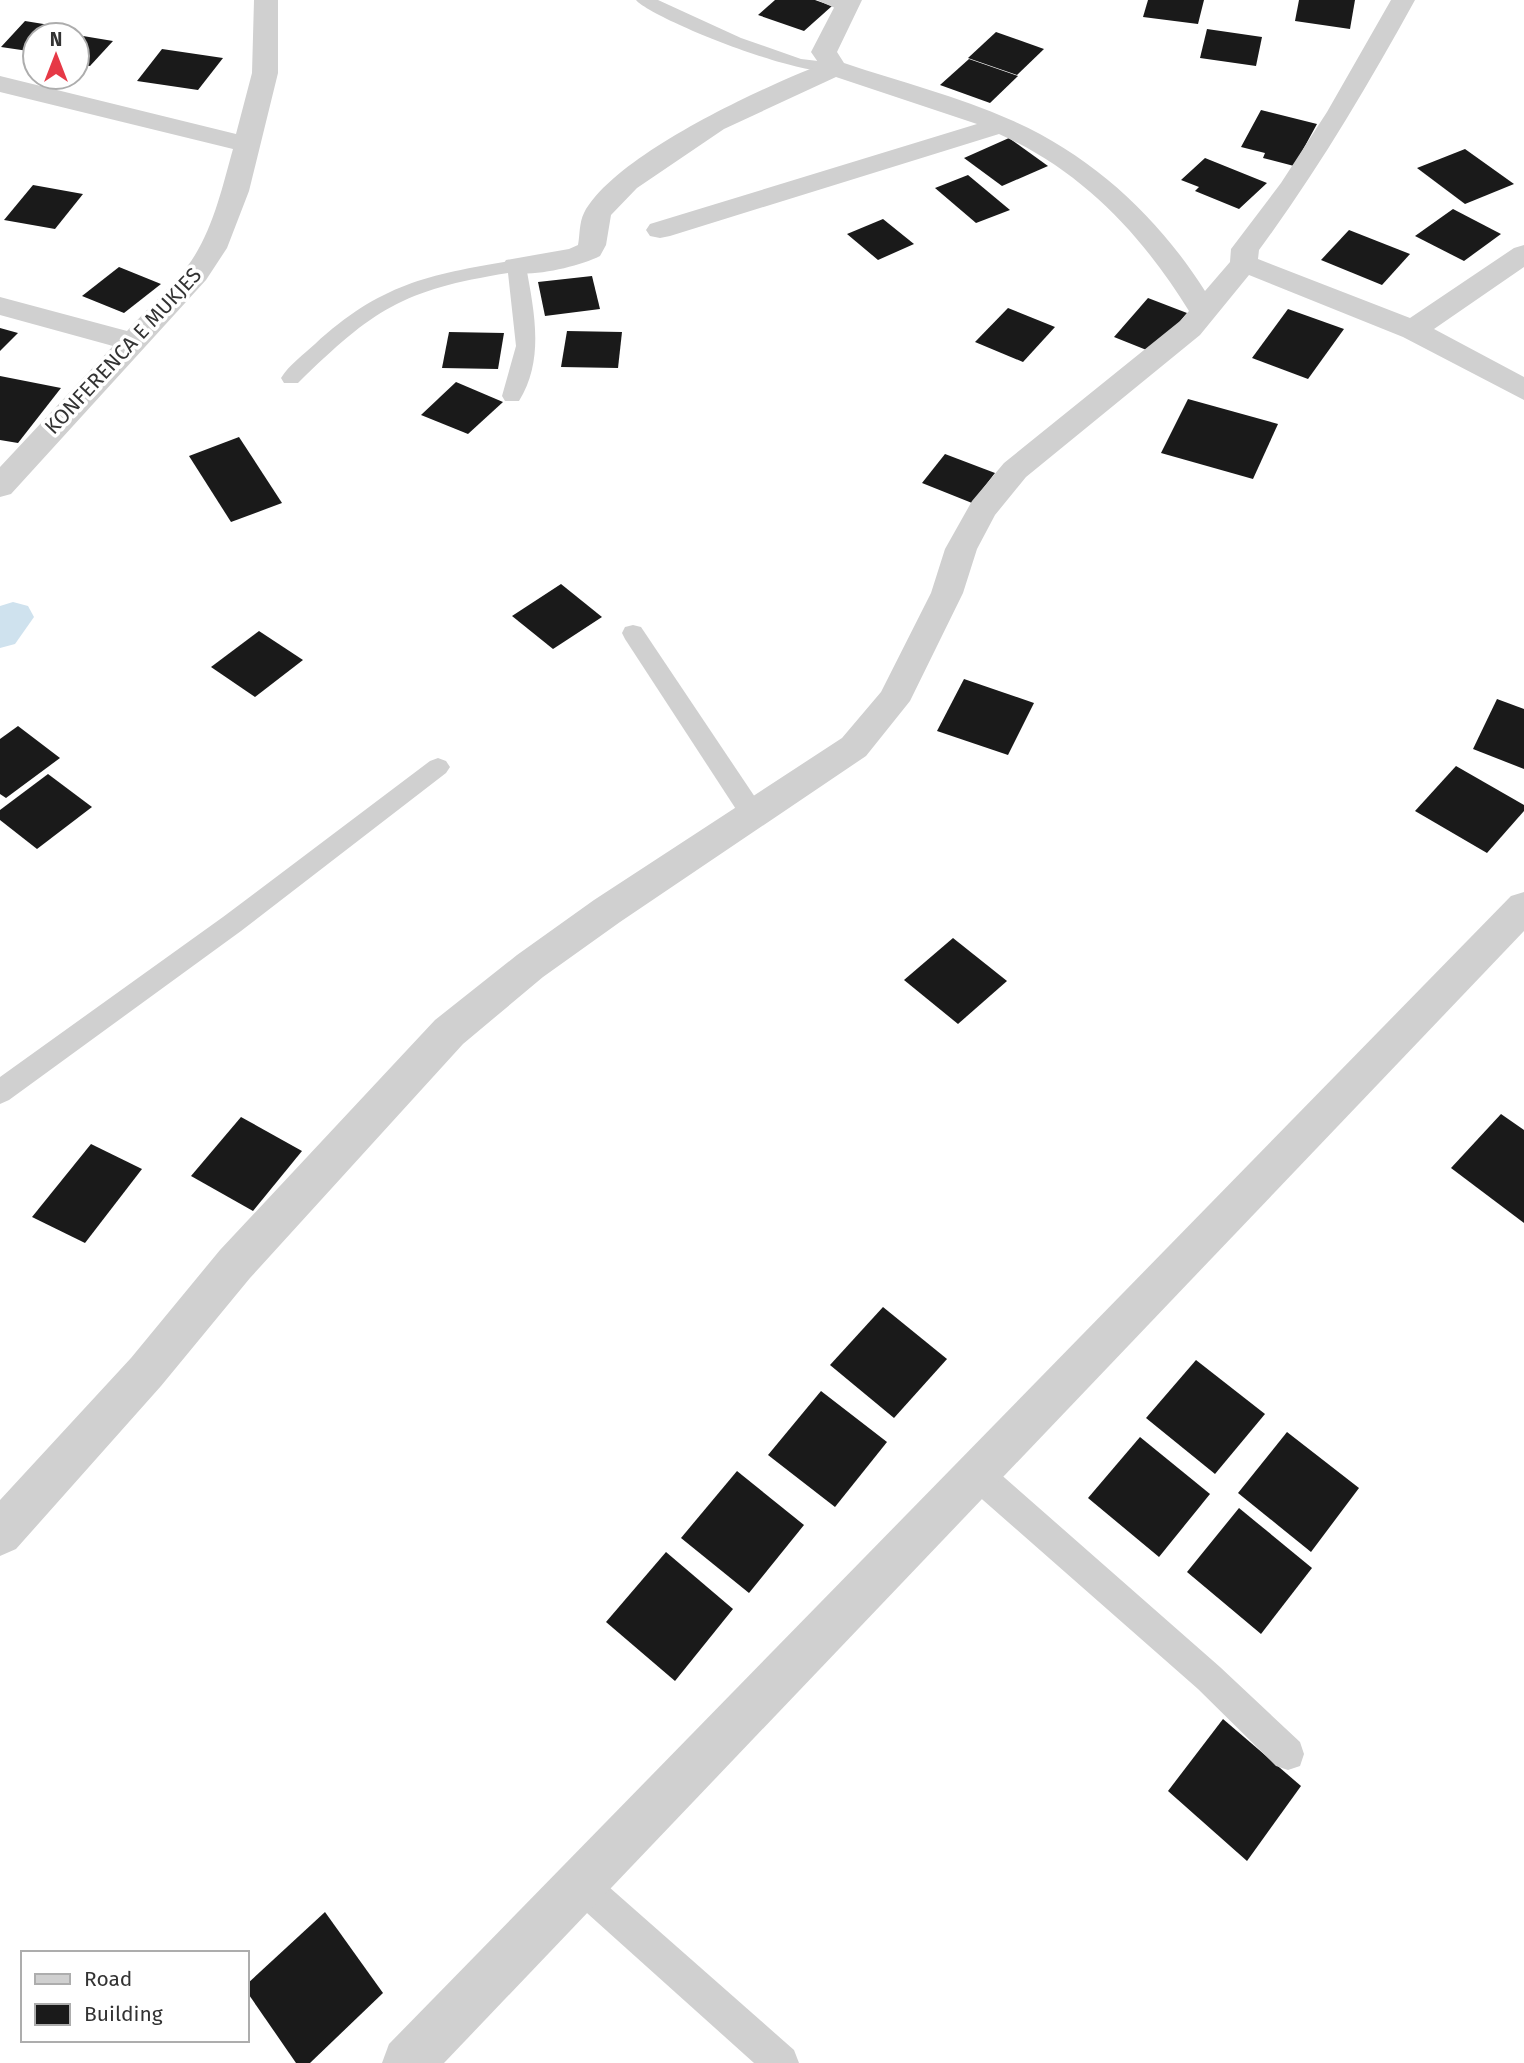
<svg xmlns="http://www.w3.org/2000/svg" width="1524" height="2063" font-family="'Fira Sans',sans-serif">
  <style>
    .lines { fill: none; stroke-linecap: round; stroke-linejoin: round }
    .canal { fill: #cfe2ee; fill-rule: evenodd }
    .building { fill: #1a1a1a }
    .lane { fill: #d0d0d0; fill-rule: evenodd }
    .street { fill: #d0d0d0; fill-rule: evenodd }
    .labels { text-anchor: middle; stroke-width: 7; stroke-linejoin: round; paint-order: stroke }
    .far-street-label { font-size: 21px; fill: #333; stroke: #fff }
  </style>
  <rect width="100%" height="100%" fill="#fff"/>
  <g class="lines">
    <polygon class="canal" points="13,602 28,606 34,617 15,644 0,648 0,606"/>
  </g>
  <g class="building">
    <polygon points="775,0 815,0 832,6 804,31 758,15"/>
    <polygon points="1148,0 1204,0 1198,24 1143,17"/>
    <polygon points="1299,0 1355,0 1350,29 1295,21"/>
    <polygon points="25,21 68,28 62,35 35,35 35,52 1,47"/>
    <polygon points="1207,29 1262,37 1256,66 1200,58"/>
    <polygon points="996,32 1044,49 1017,75 968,58"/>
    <polygon points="77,35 113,41 90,66 77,64"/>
    <polygon points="162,49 223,58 198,90 137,81"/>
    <polygon points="969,59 1018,76 990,103 940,85"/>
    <polygon points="1261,110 1317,124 1294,166 1263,158 1265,153 1241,147"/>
    <polygon points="1009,138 1048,166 1002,186 964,158"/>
    <polygon points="1465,149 1514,184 1465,204 1417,168"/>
    <polygon points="1205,158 1267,183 1239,209 1195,191 1199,187 1181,180"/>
    <polygon points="968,175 1010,210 976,223 935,188"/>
    <polygon points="33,185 83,194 55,229 4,220"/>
    <polygon points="1453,209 1501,234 1464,261 1415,236"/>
    <polygon points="883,219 914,244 878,260 847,234"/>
    <polygon points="1349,230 1410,254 1382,285 1321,260"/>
    <polygon points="119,267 161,284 124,313 82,296"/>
    <polygon points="592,276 600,309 545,316 538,282"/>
    <polygon points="1148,298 1187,313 1154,353 1114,337"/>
    <polygon points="1008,308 1055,327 1023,362 975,342"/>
    <polygon points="1288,309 1344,329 1308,379 1252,358"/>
    <polygon points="0,328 18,333 0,351"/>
    <polygon points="567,331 622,332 618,368 561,367"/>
    <polygon points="449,332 504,333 498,369 442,368"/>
    <polygon points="0,376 61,388 18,443 0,440"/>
    <polygon points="456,382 503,402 468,434 421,415"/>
    <polygon points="1188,399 1278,424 1253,479 1161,453"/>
    <polygon points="239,437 282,503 231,522 189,456"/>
    <polygon points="945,454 995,473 972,503 922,483"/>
    <polygon points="561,584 602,617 553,649 512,616"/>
    <polygon points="259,631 303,660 255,697 211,667"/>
    <polygon points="964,679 1034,703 1008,755 937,731"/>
    <polygon points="1497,699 1524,709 1524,769 1473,749"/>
    <polygon points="18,726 60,758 6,798 0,794 0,739"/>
    <polygon points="1456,766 1524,805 1524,811 1487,853 1415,811"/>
    <polygon points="48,774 92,807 37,849 0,820 0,810"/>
    <polygon points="953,938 1007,981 958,1024 904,980"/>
    <polygon points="1501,1114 1524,1130 1524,1223 1451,1168"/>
    <polygon points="241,1117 302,1151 253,1211 191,1176"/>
    <polygon points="91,1144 142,1169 85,1243 32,1217"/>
    <polygon points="883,1307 947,1359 894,1418 830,1365"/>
    <polygon points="1196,1360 1265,1414 1215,1474 1146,1418"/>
    <polygon points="821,1391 887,1442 835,1507 768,1455"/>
    <polygon points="1287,1432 1359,1488 1311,1552 1238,1493"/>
    <polygon points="1140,1437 1210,1494 1159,1557 1088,1498"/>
    <polygon points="737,1471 804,1525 749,1593 681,1538"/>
    <polygon points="1239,1508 1312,1568 1261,1634 1187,1572"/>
    <polygon points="666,1552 733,1609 675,1681 606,1622"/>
    <polygon points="1223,1719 1301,1786 1247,1861 1168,1791"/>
    <polygon points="325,1912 383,1993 310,2063 296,2063 247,1992 247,1984"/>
  </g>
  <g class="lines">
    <g class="lane">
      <path d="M636,0H658L741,38L801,59L835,63L844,68C825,88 653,20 636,0Z"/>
      <polygon points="817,0 840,0 854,8 846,13"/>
      <path d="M516,260L526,266C534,311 545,359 519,401H505L502,396L516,346L508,273C402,290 374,309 298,383H284L281,378C289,365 304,354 315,344C381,283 431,274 516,260Z"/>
      <polygon points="633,625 641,627 763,809 766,816 763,823 754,825 745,823 625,639 622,633 625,627"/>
      <polygon points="438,758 446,761 450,767 446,773 241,931 9,1100 0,1104 0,1077 223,917 430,761"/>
      <polygon points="978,1460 989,1464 1220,1667 1300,1742 1304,1754 1300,1766 1288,1770 1276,1766 1198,1689 967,1486 963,1475 967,1464"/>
      <polygon points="580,1867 592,1872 794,2050 799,2063 754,2063 568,1896 563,1884 568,1872"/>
    </g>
    <g class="street">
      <path d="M254,0H278V73L249,191L227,248L206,280L11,494L0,497V467L113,346L0,315V297L127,331C146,310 168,290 186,268C212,235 222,188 233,149L0,92V76L236,134L252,73Z"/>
      <path d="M838,0H862L837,52L844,63C900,82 958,96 1011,120C1093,156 1158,217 1205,291L1230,262L1231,249L1281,183L1327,112L1391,0H1415C1367,87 1318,170 1259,250L1258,259L1410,318L1514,248L1524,245V267L1434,329L1524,377V400L1403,337L1249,275L1200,335L1026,477L995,515L977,549L963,593L910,701L866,756L620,922L543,977L463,1044L250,1278L161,1386L16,1549L0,1556V1500L131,1358L220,1250L435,1020L517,955L594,900L842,738L881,692L931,593L945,549L972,501L1004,463L1180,321L1189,311C1142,235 1082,171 999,134L670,236L660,238L650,236L646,230L650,224L977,124L836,77L724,129L637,188L611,215L606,245L600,256C578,267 530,278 506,272L502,266L506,260L569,249L578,245C580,235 579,223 584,213C615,155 759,89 820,65L811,52Z"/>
      <polygon points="1524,892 1524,931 444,2063 382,2063 389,2044 1511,896"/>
    </g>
  </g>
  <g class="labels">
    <g class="far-street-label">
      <text transform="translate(123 351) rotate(-47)" y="7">KONFERENCA E MUKJES</text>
    </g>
  </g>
  <rect x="21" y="1951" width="228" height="91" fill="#ffffff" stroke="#adadad" stroke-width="2"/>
  <rect x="35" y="1974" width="35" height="10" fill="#d0d0d0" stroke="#adadad" stroke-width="2"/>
  <text x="84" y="1986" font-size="21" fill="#333333">Road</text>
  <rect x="35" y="2004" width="35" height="21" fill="#1a1a1a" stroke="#adadad" stroke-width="2"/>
  <text x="84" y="2021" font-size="21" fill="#333333">Building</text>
  <g transform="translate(56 56)"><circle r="33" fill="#ffffff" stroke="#adadad" stroke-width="2"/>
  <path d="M0-5L12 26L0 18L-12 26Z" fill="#e63946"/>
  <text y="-10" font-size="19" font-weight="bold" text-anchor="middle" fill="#333333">N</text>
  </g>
</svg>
